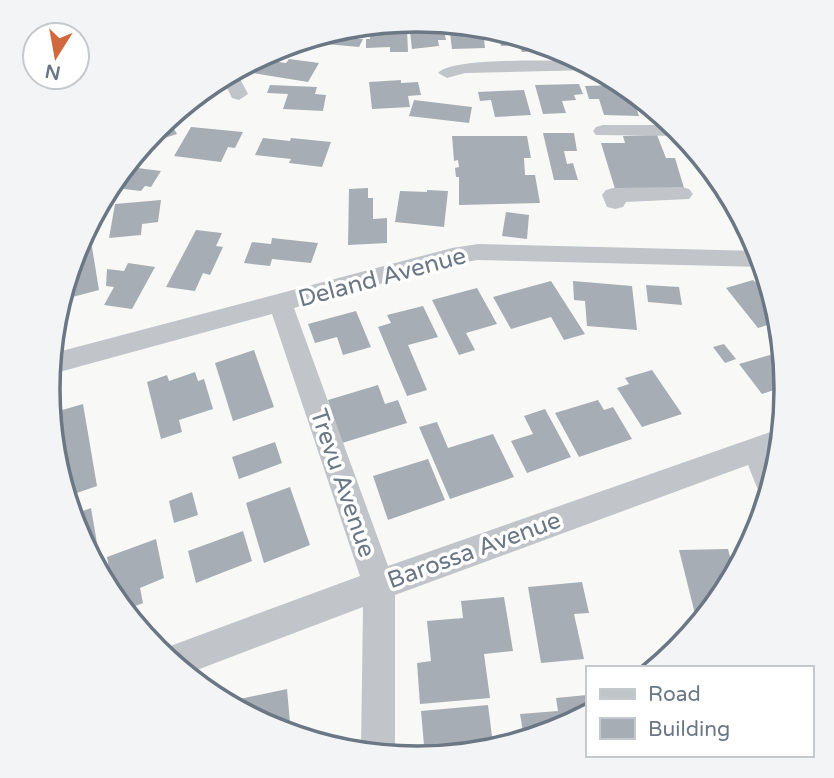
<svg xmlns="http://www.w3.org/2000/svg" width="834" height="778" font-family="'Varela Round',sans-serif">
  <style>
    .building { fill: #a7adb4 }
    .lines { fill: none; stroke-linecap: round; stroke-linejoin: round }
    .minor { fill: #c1c4c8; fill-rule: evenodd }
    .labels { text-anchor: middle; stroke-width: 7; stroke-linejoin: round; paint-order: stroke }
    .street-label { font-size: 24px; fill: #6b7784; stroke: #fff }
    .rim { fill: none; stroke: #6b7784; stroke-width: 3.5 }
  </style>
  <rect width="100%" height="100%" fill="#f8f9f7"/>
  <g class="building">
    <polygon points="407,29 408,52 390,52 390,47 366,48 366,39 370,39 370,30"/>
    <polygon points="444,30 446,40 438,40 439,46 412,49 410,32"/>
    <polygon points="361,31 358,39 363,39 359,47 315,43 316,39"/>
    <polygon points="482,32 491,34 492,39 484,39 485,48 452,49 450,33"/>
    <polygon points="498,35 540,44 542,51 522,52 519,45 501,46"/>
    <polygon points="267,53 275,54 271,61 286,63 289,59 319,63 308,82 253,73"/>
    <polygon points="401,80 401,83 418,82 421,95 408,96 410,107 372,109 369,82"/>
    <polygon points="579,84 583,94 574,95 576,100 562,101 566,113 543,114 535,85"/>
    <polygon points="270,85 317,87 315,94 326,95 323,111 283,109 288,94 267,93"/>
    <polygon points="615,85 632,96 639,116 604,115 599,99 589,99 585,86"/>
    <polygon points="524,90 531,115 495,117 491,100 480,101 478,92"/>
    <polygon points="414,100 472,107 469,123 409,116"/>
    <polygon points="168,119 177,134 158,140 156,137 148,140 156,127"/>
    <polygon points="191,127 243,132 235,148 228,147 221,162 174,156"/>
    <polygon points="543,133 574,133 577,151 564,151 567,164 573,163 578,180 554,180"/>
    <polygon points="657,135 666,158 675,158 684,188 615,189 601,143 625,143 623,136"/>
    <polygon points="452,136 527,136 531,158 524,158 525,175 535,175 540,203 459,205 459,177 456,177 455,168 459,167 458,160 454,161"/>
    <polygon points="263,138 290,141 291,138 331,142 322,167 289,163 291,159 255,155"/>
    <polygon points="130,167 161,171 151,187 145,186 141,191 115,188"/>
    <polygon points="368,188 368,198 373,198 373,219 387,218 387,243 348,245 349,189"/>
    <polygon points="427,190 448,191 444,227 395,222 400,191 427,192"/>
    <polygon points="161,200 158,222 142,224 141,235 109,238 115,204"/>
    <polygon points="506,212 529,215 527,239 502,236"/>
    <polygon points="196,230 222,233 216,246 223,247 210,275 203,273 195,291 166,287"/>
    <polygon points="272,238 318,243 311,263 272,259 270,266 244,263 252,242 271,244"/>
    <polygon points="92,247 99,290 65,299 75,251"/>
    <polygon points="128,263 155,267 132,309 104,305 114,287 106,286 107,269 124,271"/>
    <polygon points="753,280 768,293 774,323 758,328 726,288"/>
    <polygon points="551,281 585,334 564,340 551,317 511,329 493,297"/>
    <polygon points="573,281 632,286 637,330 587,326 585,301 574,300"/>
    <polygon points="646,285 679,287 682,305 648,302"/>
    <polygon points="477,288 497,324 466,333 475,350 459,355 432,300"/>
    <polygon points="423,306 438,337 408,345 427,390 407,396 378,327 391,323 387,315"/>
    <polygon points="356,311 371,347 343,355 337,337 315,343 308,324"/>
    <polygon points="724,344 736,359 725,363 713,347"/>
    <polygon points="254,350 274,407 233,421 215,363"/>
    <polygon points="770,355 783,370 786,386 762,394 739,364"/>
    <polygon points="652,370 682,414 642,427 617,388 629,384 625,378"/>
    <polygon points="195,372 198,381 204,379 213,409 179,420 182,432 161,439 147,382 167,375 169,381"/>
    <polygon points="378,385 385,404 398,400 407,423 342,443 328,400"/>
    <polygon points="598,400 604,410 613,407 632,439 579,457 555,413"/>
    <polygon points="83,404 97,486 68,496 52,413"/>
    <polygon points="545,409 571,457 527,473 511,441 533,434 524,416"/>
    <polygon points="437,422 448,448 493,434 514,477 450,499 419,427"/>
    <polygon points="275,442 282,463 239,479 232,457"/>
    <polygon points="428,459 445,500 388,520 373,476"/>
    <polygon points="290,487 310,545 264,563 246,503"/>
    <polygon points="192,492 198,515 174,523 169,501"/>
    <polygon points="91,508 98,549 90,552 75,530 72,515"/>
    <polygon points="243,531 252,561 196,583 188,551"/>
    <polygon points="156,539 164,578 140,588 143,603 128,609 112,585 107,557"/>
    <polygon points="728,549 733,568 697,622 679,550"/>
    <polygon points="582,582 589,613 574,614 584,659 541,663 528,587"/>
    <polygon points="504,597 513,651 484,654 490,698 420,704 417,663 431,661 427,621 463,618 461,601"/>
    <polygon points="287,689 291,734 275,730 230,701"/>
    <polygon points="587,695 587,711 558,731 524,738 520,714 558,711 556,698"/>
    <polygon points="488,705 493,744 425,757 421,711"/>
  </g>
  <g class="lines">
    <g class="minor">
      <path d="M579,61L592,70L465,73L447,78L438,73C452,57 553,61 579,61Z"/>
      <polygon points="237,73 248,94 239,100 232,98 224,82"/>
      <polygon points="603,125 674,125 684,136 596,135 593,131 596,127"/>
      <polygon points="682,187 689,189 693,194 689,199 626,202 623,207 615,209 607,207 602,195 606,190 613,188"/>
      <polygon points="478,244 759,251 763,267 478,260 452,264 294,308 388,566 776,430 778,431 766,493 758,490 748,465 395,595 395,755 361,748 363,607 189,673 160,653 173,645 360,576 272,314 52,374 54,353 452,248"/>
    </g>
  </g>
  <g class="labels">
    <g class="street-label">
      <text transform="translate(382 277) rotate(-15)" y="8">Deland Avenue</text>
      <text transform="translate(343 483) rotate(71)" y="8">Trevu Avenue</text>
      <text transform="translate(474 550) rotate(-20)" y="8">Barossa Avenue</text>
    </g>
  </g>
  <path d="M0 0H834V778H0ZM60 389a357 357 0 1 1 714 0a357 357 0 1 1-714 0Z" fill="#f3f4f5" fill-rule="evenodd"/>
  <path class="rim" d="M60 389a357 357 0 1 1 714 0a357 357 0 1 1-714 0Z"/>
  <rect x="586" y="666" width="228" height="91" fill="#ffffff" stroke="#c4c9ce" stroke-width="2"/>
  <rect x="600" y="689" width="35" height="10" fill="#c1c4c8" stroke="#c4c9ce" stroke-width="2"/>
  <text x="648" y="701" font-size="21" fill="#6b7784">Road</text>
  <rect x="600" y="718" width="35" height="21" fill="#a7adb4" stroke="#c4c9ce" stroke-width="2"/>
  <text x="648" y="736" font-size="21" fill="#6b7784">Building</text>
  <g transform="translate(56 56) rotate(191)"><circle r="33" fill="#ffffff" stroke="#c4c9ce" stroke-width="2"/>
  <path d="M0-5L12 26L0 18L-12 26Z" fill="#d1693e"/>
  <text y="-10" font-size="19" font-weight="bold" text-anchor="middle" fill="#6b7784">N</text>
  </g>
</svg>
